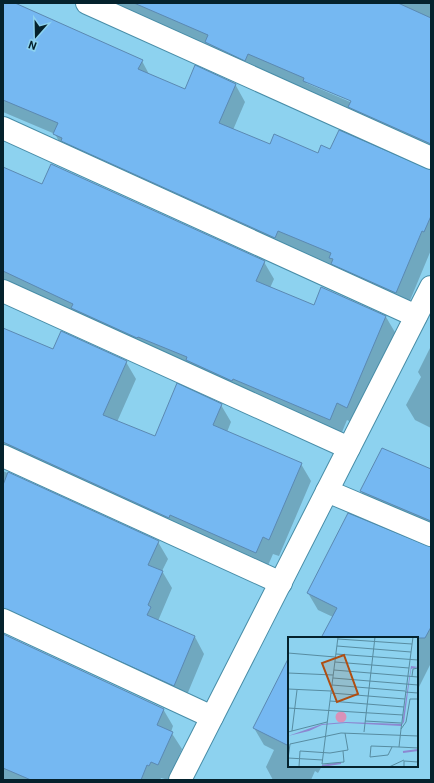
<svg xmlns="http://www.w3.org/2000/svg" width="434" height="783" font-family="Roboto,sans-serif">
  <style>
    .shadow { fill: #0003; fill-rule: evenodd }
    .building { fill: #75b8f2; stroke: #5b89b2 }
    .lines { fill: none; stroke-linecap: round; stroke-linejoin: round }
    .minor-casing { stroke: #488da7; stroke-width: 24 }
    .tertiary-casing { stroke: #488da7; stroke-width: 24 }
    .minor { stroke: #fff; stroke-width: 22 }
    .tertiary { stroke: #fff; stroke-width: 22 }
    .inset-river { fill: none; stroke: #8c87d1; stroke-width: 2 }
    .inset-road { fill: none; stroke: #578ca1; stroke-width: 1 }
    .view { fill: #b04e12; fill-opacity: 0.15; stroke: #b04e12; stroke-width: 2 }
    .inset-edge { fill: none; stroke: #05222d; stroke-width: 2 }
  </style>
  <rect width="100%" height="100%" fill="#8dd2ef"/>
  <g class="shadow">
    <polygon points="3,3 12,3 142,61 150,76 185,91 235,84 245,102 233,130 270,146 318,154 331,150 431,171 431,250 406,310 64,151 55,134 3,112"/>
    <path d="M105,3H431V157L177,34L175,30L131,11L130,14ZM306,81L356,102L355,104L306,83Z"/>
    <polygon points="3,168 43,185 264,262 274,279 270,288 314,306 386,317 396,334 357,425 347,420 340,437 3,284"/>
    <polygon points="3,329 54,350 126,362 136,379 117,422 155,438 221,405 231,422 227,432 301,464 311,481 279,556 273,554 266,570 3,455"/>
    <polygon points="431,346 431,428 415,420 406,405 421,377 418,372"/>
    <polygon points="3,471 158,542 168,559 162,571 172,588 158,621 195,637 204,654 184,702 3,630"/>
    <polygon points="431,486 431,534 371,508 361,491"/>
    <polygon points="431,548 431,663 417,691 417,638 322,638 333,617 318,610 308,593"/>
    <polygon points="3,635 163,709 173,726 171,732 182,749 169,780 161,778 160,780 3,780"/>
    <polygon points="289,697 289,766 322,766 318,773 315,771 311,780 273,780 266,767 274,750 264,745 254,728"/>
  </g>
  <g class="building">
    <polygon points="3,3 15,3 143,60 138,69 185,89 195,65 236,84 219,123 270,144 274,134 318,153 321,145 330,149 339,130 431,170 431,216 424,232 422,231 396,293 331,264 333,259 329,258 331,253 278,231 275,238 61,141 62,138 53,134 58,123 3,100"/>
    <polygon points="134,3 398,3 431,18 431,144 348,107 351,101 303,81 304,78 248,54 245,61 205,42 208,35"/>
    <polygon points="51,164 265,261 256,281 314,305 321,287 386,316 347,408 337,403 330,420 233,379 232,381 186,360 187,357 138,337 137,338 71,308 73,304 3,271 3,167 42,184"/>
    <polygon points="3,328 53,349 61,331 127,361 103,415 155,436 177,383 222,404 213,425 302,463 269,540 263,537 256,553 170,515 169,518 3,442"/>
    <polygon points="382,448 431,469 431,521 360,491"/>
    <polygon points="8,472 159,541 148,565 163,571 148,605 151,607 147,615 195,636 174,686 3,608 3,485"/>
    <polygon points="348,513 431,547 431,627 425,638 321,638 337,608 307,593"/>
    <polygon points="3,634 164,709 157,725 173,732 158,765 151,762 149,766 147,765 141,780 31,780 3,768"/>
    <polygon points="289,657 289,746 253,728"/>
  </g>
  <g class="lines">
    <defs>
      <g id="minor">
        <polyline points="87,3 431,158"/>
        <polyline points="3,128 416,316"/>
        <polyline points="3,291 349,448"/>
        <polyline points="3,456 281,583"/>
        <polyline points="327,491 431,535"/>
        <polyline points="3,620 212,717"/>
      </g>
      <polyline id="tertiary" points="180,780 431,287"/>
    </defs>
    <use href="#minor" class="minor-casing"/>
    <use href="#tertiary" class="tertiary-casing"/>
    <use href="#minor" class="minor"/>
    <use href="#tertiary" class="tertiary"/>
  </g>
  <g transform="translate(288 637)">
    <rect width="130" height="130" fill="#8dd2ef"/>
    <path d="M47.5 80a5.5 5.5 0 1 1 11 0a5.5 5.5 0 1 1-11 0Z" fill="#d991b8"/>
    <path d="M123,29L130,30L123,32L116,85L113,89L58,86L34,88L21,94L0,99L34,87L58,85L114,87Z" fill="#8c87d1"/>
    <path class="inset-river" d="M115,115L130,113M34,129L53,126"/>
    <path class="inset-road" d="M50,0L34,127L56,125L55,114M50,2L124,7M49,9L123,15M0,16L47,20M48,17L130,23M47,25L121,31M46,33L130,40M0,36L45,38M124,39L125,32L130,31M45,41L130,48M44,48L117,54M0,52L43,54M117,55L130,56M43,56L117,62M42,64L116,70M0,71L115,78M77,84L113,86M113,92L125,0M4,94L9,53M0,95L39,85M76,95L87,0M104,110L100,118L82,120L83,109L111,110L130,111M111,110L113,92L118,85L122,62H130M0,121L35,123M0,122L2,107L53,96L130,99M11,130L12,114L42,116L60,113L57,96M101,130L116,123M116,130V124L130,125"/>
    <path class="view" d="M56,18L70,57L49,65L34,26Z"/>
    <rect width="130" height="130" class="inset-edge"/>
  </g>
  <rect width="434" height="783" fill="none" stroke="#05222d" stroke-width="8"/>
  <g transform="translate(36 36) rotate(200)" stroke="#8dd2ef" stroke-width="3" paint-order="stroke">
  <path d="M0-3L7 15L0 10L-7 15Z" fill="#05222d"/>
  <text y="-6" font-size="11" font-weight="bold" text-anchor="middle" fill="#05222d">N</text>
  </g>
</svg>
